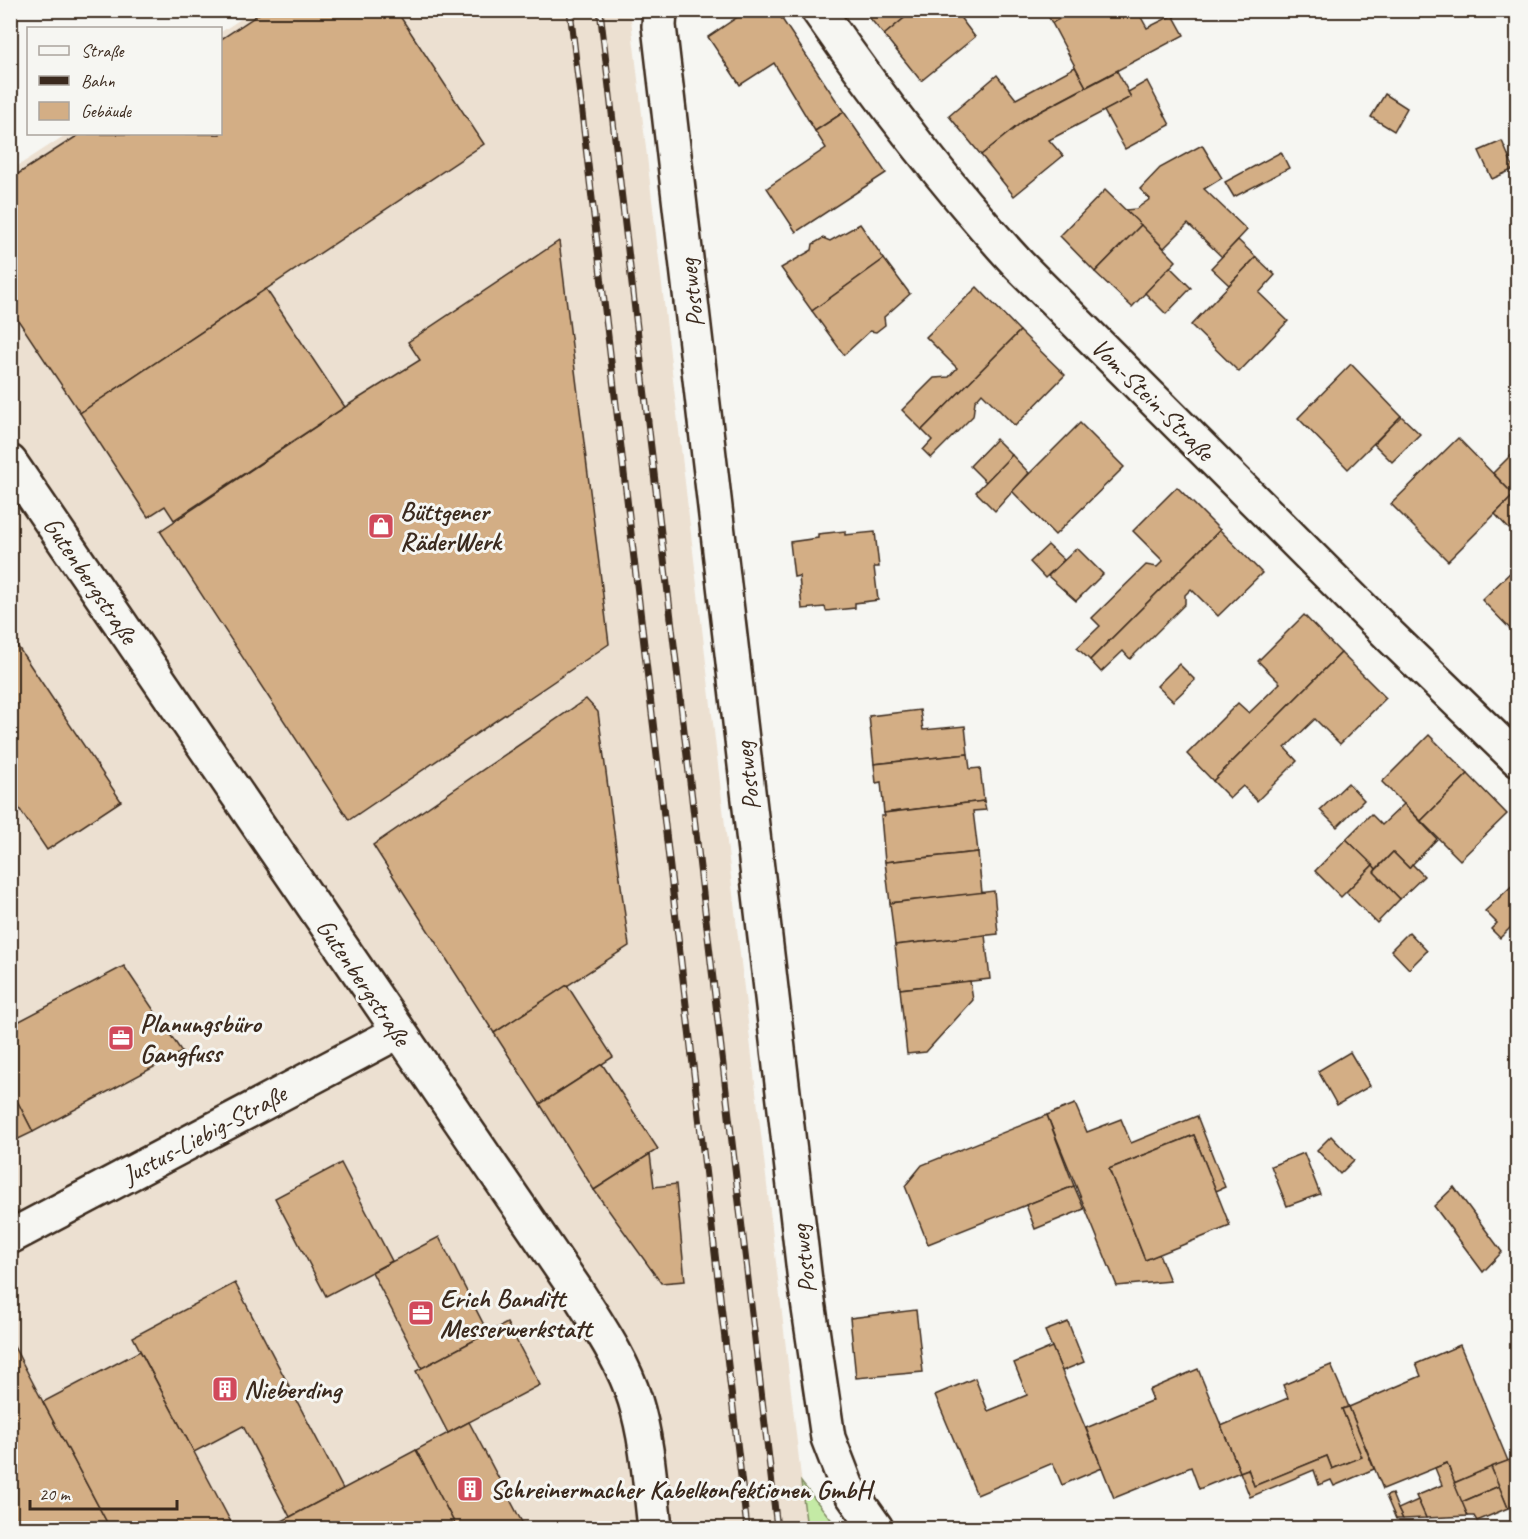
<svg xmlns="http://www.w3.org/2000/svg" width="1528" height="1539" font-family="Caveat,sans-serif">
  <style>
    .built { fill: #ece0d1 }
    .green { fill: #c4eaa5; stroke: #808a62; stroke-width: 1.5 }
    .building { fill: #d3ae85; stroke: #3b2a1e; stroke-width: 1.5 }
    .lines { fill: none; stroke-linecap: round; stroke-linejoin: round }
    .street-casing { stroke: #3b2a1e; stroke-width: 38 }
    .street { stroke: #f6f6f2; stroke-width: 33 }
    .rail-casing { stroke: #3b2a1e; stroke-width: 7 }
    .rail { stroke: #f6f6f2; stroke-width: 4.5; stroke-dasharray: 14; stroke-linecap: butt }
    .labels { text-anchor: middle; stroke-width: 6; stroke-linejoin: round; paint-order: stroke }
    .street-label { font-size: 26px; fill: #3b2a1e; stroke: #f6f6f2 }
    .poi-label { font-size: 26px; font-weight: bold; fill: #3b2a1e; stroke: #f6f6f2; text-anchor: start }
  </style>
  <rect width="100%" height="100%" fill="#f6f6f2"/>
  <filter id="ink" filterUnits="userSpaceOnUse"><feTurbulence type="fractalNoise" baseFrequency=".0167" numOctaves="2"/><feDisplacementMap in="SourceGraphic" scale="12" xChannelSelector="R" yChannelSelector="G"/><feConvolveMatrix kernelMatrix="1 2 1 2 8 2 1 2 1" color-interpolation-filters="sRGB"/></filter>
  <g filter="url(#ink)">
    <polygon class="built" points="253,11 630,11 807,1528 11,1528 10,171 67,134 220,134 221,32"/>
    <polygon class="green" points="801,1482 838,1528 807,1528"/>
    <g class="building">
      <polygon points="265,10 396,10 484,144 80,413 10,308 10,179 80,134 220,134 220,40"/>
      <polygon points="748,10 776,10 844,112 815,131 774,63 740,85 708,37"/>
      <polygon points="863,10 914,10 884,35"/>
      <polygon points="914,10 969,10 959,16 975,37 921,81 884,35"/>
      <polygon points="1045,10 1074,10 1052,23"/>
      <polygon points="1074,10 1137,10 1147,28 1173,15 1184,35 1086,87 1052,23"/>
      <polygon points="1075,67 1086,87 1026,119 981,155 949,116 997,75 1016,99"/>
      <polygon points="1117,71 1131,97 1049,140 1063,156 1014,196 981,155 1026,119"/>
      <polygon points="1147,81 1170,125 1125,149 1104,111 1131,97 1128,92"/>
      <polygon points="1385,94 1407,108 1394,131 1371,117"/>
      <polygon points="844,112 886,173 796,232 767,188 826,148 815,131"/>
      <polygon points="1502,141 1514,169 1492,179 1479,151"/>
      <polygon points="1202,145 1222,178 1204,189 1247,230 1222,257 1188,224 1164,248 1125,210 1136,209 1150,199 1140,189 1160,168"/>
      <polygon points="1281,152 1289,168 1234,197 1225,182"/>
      <polygon points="1105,190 1141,225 1095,272 1060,236"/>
      <polygon points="860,224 884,259 812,311 781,268 812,250 813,244 823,238 830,241"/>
      <polygon points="1141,225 1176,261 1132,307 1095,272"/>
      <polygon points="1238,240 1256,257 1229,285 1211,268"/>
      <polygon points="559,241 609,644 349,820 160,531 345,407 420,360 408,342"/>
      <polygon points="1256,257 1275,275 1259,293 1288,321 1239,372 1191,325"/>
      <polygon points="884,259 910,294 884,317 885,325 876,332 870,331 844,355 812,311"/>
      <polygon points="1170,267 1191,288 1166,314 1145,293"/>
      <polygon points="977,287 1020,331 922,430 902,410 934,378 949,377 957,368 926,337"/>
      <polygon points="266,289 345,407 174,520 165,506 148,517 80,413"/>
      <polygon points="1020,331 1065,375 1015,426 982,393 975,401 973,416 931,458 923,450 932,440 922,430"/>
      <polygon points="1351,364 1401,416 1348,469 1298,418"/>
      <polygon points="1401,416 1420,434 1392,462 1374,444"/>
      <polygon points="1080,423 1124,467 1055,535 1012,491"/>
      <polygon points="1458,438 1514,495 1448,561 1391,504"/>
      <polygon points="996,439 1012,455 986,482 970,466"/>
      <polygon points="1012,455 1029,473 995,511 976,492"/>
      <polygon points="1511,455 1518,462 1518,520 1509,529 1495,514 1514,495 1493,473"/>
      <polygon points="1177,487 1220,530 1090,660 1077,648 1100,626 1092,618 1146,565 1157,567 1163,561 1133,531"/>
      <polygon points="1220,530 1262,573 1218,616 1191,589 1185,595 1185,604 1130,659 1123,651 1101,672 1090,660"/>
      <polygon points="845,531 845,535 875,532 879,567 874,567 878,600 855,603 855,608 826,611 825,607 802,609 799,576 794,577 790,542 818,538 818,534"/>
      <polygon points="1048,545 1064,560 1045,578 1030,562"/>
      <polygon points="1077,548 1103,574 1076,601 1048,576"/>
      <polygon points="1518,565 1518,637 1482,600"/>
      <polygon points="1304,615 1341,653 1213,781 1187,754 1238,703 1249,713 1280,683 1258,661"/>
      <polygon points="10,635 121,801 47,850 10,795"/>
      <polygon points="1341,653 1386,698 1340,744 1315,719 1285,748 1297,761 1257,801 1243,786 1230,798 1213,781"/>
      <polygon points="1179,664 1195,680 1173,701 1157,686"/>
      <polygon points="586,699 598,712 629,946 494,1033 373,845"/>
      <polygon points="920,710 923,730 965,726 968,754 874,764 869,716"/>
      <polygon points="1429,735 1468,774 1421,821 1382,782"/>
      <polygon points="968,754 970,769 980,768 984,801 884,813 881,782 876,783 874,764"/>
      <polygon points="1468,774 1507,814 1460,860 1421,821"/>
      <polygon points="1348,783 1364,800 1337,827 1320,810"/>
      <polygon points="984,801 986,810 973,811 978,852 885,862 881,816 885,816 884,813"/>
      <polygon points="1404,804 1437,839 1409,868 1393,852 1376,869 1346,839 1371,814 1382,825"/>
      <polygon points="1346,839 1373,865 1341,897 1315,871"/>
      <polygon points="978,852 982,893 890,903 885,862"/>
      <polygon points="1393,852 1409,868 1412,864 1424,876 1400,899 1374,872"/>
      <polygon points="1373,865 1376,869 1374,872 1400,899 1377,923 1346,892"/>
      <polygon points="1518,880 1518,924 1516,922 1500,938 1491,929 1497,923 1485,911"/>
      <polygon points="994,891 998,934 895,945 890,903"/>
      <polygon points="1409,932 1427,951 1409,969 1391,950"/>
      <polygon points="985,935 990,979 900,989 895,945"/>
      <polygon points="124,966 182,1052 33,1132 10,1087 10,1026"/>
      <polygon points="970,981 973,1000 926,1052 907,1054 900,989"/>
      <polygon points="567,985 613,1057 540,1104 494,1033"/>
      <polygon points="1350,1052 1370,1086 1337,1105 1318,1071"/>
      <polygon points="602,1064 658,1149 594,1190 540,1104"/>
      <polygon points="10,1087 33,1132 10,1143"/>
      <polygon points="1075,1104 1087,1132 1121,1119 1131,1143 1197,1116 1225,1187 1216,1191 1194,1135 1109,1169 1145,1260 1159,1254 1170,1281 1117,1286 1047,1115"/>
      <polygon points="1047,1115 1074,1186 928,1244 905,1186 922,1165"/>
      <polygon points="1194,1135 1230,1226 1145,1260 1109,1169"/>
      <polygon points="1331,1136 1354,1160 1340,1174 1317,1150"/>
      <polygon points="1304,1153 1320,1194 1287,1206 1271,1166"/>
      <polygon points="650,1154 654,1187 676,1184 685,1281 661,1283 594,1190"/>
      <polygon points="341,1163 392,1261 326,1296 275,1198"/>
      <polygon points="1074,1186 1084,1209 1035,1229 1026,1205"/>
      <polygon points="1454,1187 1502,1252 1483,1272 1434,1206"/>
      <polygon points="439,1237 488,1333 422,1368 372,1272"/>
      <polygon points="235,1283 343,1489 290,1517 243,1426 194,1452 133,1337"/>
      <polygon points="916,1310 923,1372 856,1378 850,1318"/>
      <polygon points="1068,1322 1084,1362 1062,1371 1045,1331"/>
      <polygon points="507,1323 540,1385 448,1433 416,1371"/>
      <polygon points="10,1339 43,1402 110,1528 10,1528 10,1469 17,1466 10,1455"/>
      <polygon points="1460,1345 1508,1461 1454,1483 1447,1463 1383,1489 1349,1407 1421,1376 1416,1364"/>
      <polygon points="1052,1347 1102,1468 1062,1485 1053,1463 977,1495 935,1395 975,1378 988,1411 1027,1395 1014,1363"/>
      <polygon points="140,1351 194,1452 234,1528 110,1528 43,1402"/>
      <polygon points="1331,1365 1349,1407 1342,1409 1362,1457 1332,1469 1327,1456 1254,1486 1248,1469 1240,1472 1221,1426 1288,1398 1283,1385"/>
      <polygon points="1198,1369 1240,1472 1199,1489 1191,1467 1114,1498 1086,1428 1153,1400 1149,1390"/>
      <polygon points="1349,1407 1374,1469 1334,1486 1331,1480 1319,1485 1314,1470 1250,1497 1240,1472 1248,1469 1254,1486 1327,1456 1332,1469 1362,1457 1342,1409"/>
      <polygon points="469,1422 525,1528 457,1528 416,1450"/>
      <polygon points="416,1450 457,1528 268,1528 290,1517"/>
      <polygon points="1518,1457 1518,1504 1508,1508 1491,1467"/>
      <polygon points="1447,1463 1468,1516 1426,1518 1416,1496 1442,1485 1435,1468"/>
      <polygon points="1491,1467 1499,1486 1462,1502 1454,1483"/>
      <polygon points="1499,1486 1508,1508 1477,1521 1474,1516 1468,1516 1462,1502"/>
      <polygon points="1392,1494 1398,1509 1403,1519 1396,1519 1386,1496"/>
      <polygon points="1418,1500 1426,1518 1403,1519 1398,1509"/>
    </g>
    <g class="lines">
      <defs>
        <g id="street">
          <polyline points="660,10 659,26 805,1281 828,1438 847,1487 876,1528"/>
          <path d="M818,10C880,99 945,185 1019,265L1389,635L1518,760"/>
          <path d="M10,462L576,1290C598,1325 623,1361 635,1400C648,1442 650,1486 655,1528"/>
          <polyline points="10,1237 398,1032"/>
        </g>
      </defs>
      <use href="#street" class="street-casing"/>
      <use href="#street" class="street"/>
      <defs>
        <g id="rail">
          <polyline points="570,10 747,1528"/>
          <polyline points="600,10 777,1528"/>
        </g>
      </defs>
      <use href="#rail" class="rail-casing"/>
      <use href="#rail" class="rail"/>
    </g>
  </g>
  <defs>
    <symbol id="shop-square" viewBox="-11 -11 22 22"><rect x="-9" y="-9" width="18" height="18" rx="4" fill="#d1495b" stroke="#f6f6f2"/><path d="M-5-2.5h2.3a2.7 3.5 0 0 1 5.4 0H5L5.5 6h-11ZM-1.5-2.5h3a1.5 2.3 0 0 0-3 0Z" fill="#fff"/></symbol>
    <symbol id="office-square" viewBox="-11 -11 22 22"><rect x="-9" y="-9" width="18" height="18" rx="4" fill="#d1495b" stroke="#f6f6f2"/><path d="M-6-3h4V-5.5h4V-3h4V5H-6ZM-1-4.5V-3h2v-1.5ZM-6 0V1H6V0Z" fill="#fff"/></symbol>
    <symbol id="building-square" viewBox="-11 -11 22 22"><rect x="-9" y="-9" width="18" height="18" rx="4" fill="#d1495b" stroke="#f6f6f2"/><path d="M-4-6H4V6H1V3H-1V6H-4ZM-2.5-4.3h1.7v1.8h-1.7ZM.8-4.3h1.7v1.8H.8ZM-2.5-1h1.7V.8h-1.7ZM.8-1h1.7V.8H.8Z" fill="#fff"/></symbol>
  </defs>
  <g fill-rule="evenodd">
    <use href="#shop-square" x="366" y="511" width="30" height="30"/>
    <use href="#office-square" x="106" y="1023" width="30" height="30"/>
    <use href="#office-square" x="406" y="1298" width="30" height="30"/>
    <use href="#building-square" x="210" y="1374" width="30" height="30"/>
    <use href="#building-square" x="455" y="1474" width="30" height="30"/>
  </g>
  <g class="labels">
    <g class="street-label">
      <text transform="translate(691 293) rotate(-97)" y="9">Postweg</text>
      <text transform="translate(1153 399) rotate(45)" y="9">Vom-Stein-Straße</text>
      <text transform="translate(91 580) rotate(56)" y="9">Gutenbergstraße</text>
      <text transform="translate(747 776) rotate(-97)" y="9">Postweg</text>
      <text transform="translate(364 982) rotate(56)" y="9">Gutenbergstraße</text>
      <text transform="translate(204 1134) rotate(-28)" y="9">Justus-Liebig-Straße</text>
      <text transform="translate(803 1259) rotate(-97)" y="9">Postweg</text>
    </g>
    <g class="poi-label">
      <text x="400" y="520">Büttgener<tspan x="400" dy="30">RäderWerk</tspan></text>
      <text x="140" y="1032">Planungsbüro<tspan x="140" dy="30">Gangfuss</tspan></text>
      <text x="440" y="1307">Erich Banditt<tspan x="440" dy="30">Messerwerkstatt</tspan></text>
      <text x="244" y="1398">Nieberding</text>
      <text x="490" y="1498">Schreinermacher Kabelkonfektionen GmbH</text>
    </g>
  </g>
  <rect width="1528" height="1539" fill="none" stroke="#f6f6f2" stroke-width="36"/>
  <rect x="18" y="18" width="1492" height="1503" fill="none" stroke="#3b2a1e" stroke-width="2" filter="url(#ink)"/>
  <rect x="27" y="27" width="195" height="108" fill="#f6f6f2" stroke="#aba49d" stroke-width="1.5"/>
  <rect x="39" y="46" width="30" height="9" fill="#f6f6f2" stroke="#aba49d" stroke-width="1.5"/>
  <text x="81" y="57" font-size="18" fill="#3b2a1e">Straße</text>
  <rect x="39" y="76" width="30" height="9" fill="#3b2a1e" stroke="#aba49d" stroke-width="1.5"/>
  <text x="81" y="87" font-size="18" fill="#3b2a1e">Bahn</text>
  <rect x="39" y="102" width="30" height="18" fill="#d3ae85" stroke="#aba49d" stroke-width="1.5"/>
  <text x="81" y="117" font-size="18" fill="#3b2a1e">Gebäude</text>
  <path d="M30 1500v9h147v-9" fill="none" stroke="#3b2a1e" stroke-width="3"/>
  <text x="39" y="1500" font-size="18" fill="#3b2a1e" stroke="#f6f6f2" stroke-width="4.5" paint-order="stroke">20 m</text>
</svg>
